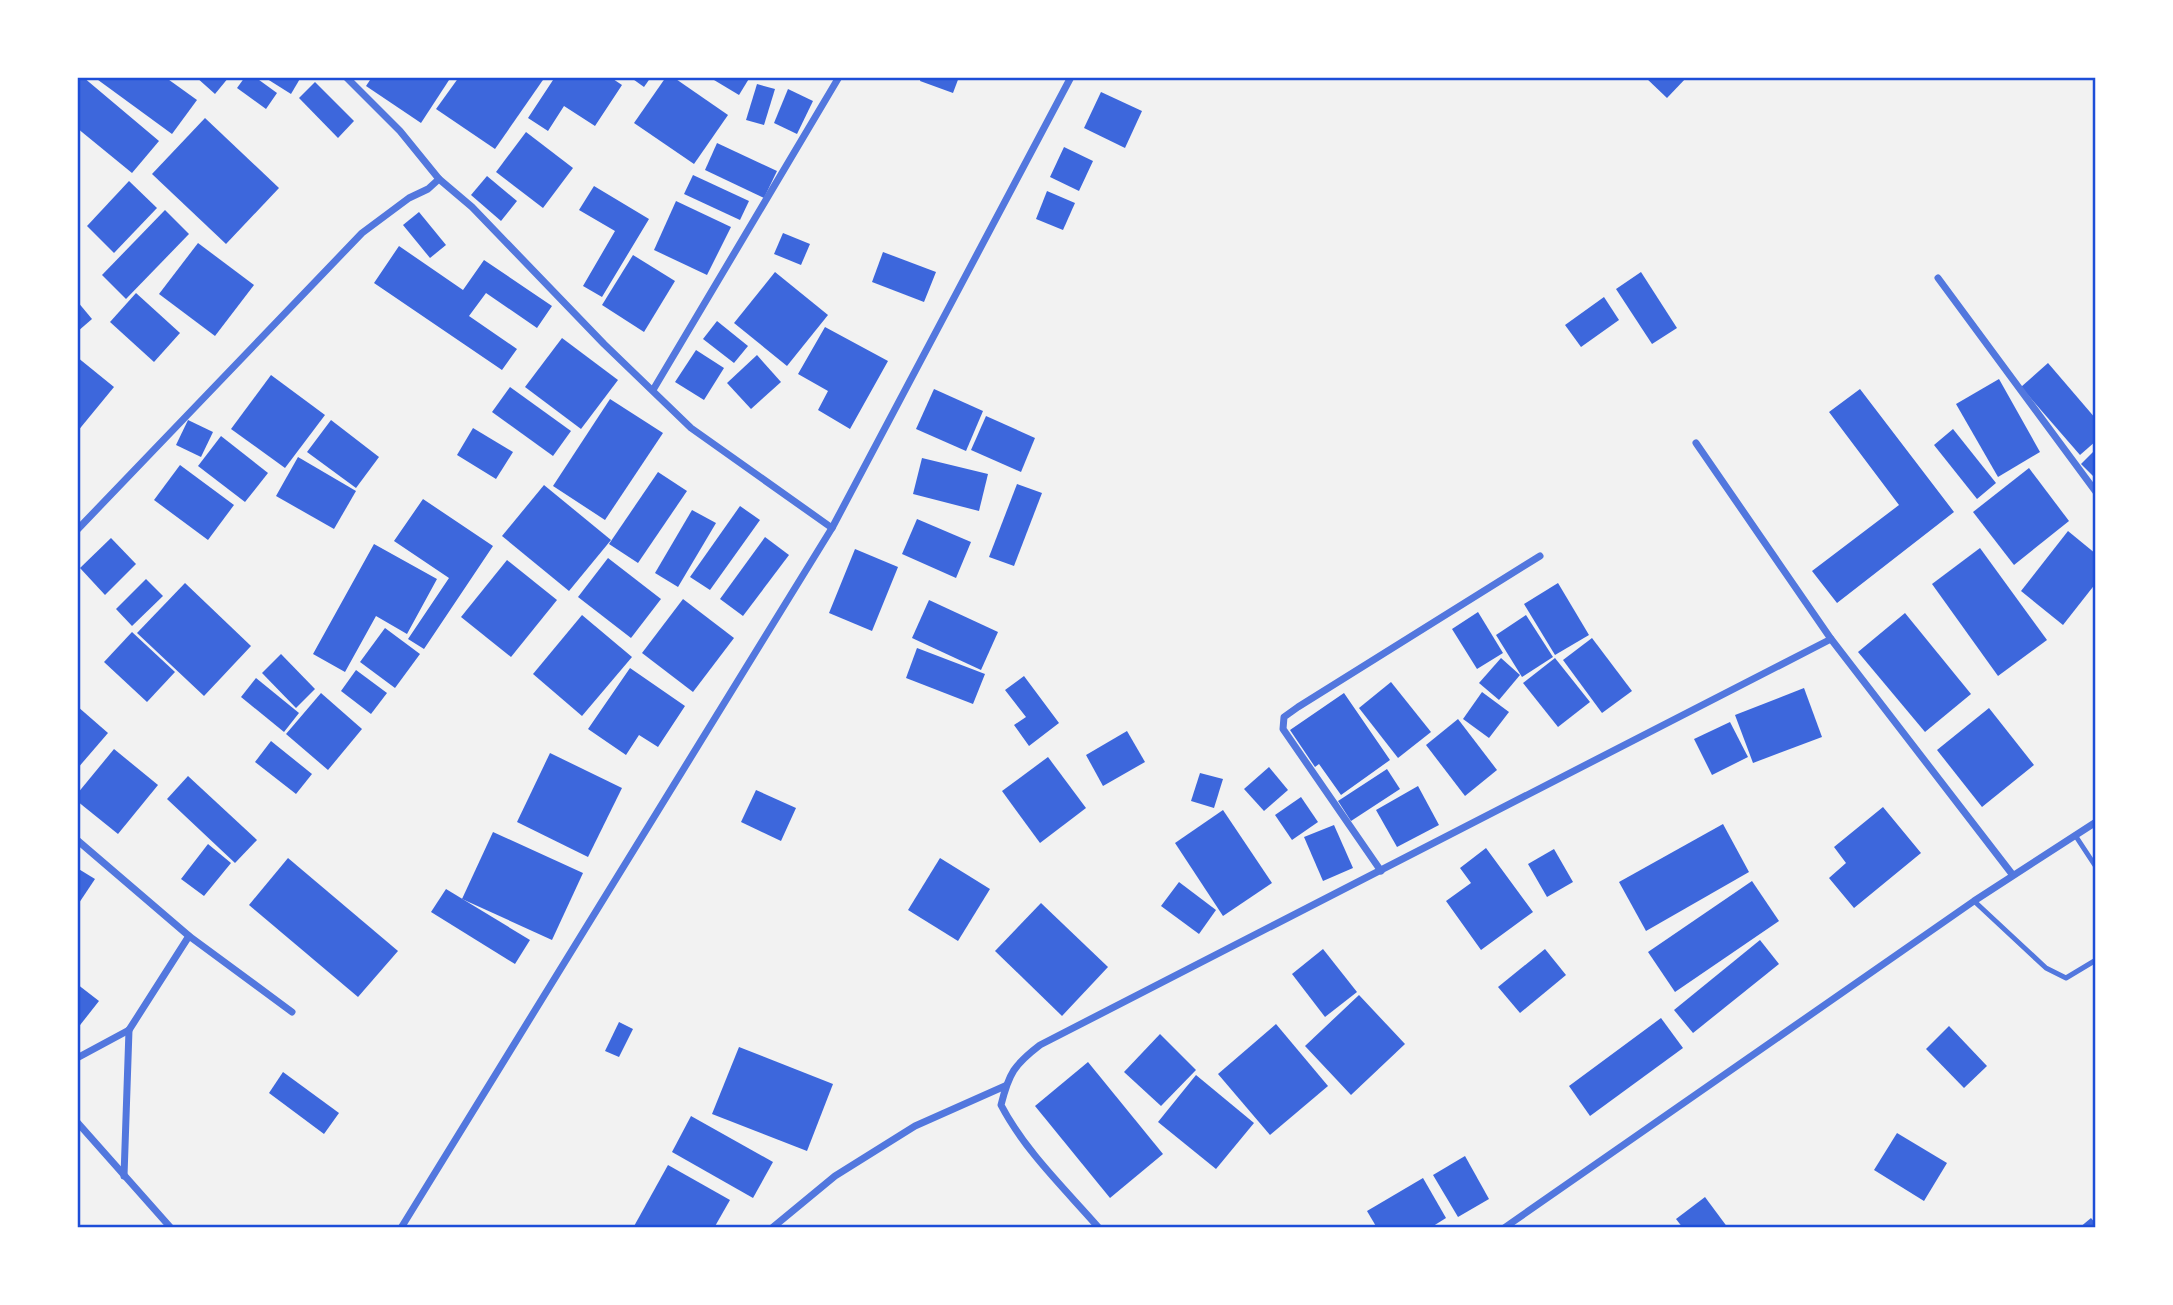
<svg xmlns="http://www.w3.org/2000/svg" width="2173" height="1305" font-family="'Archivo Narrow',sans-serif">
  <style>
    .building { fill: #3d67dc }
    .lines { fill: none; stroke-linecap: round; stroke-linejoin: round }
    .service { stroke: #5277de; stroke-width: 5 }
    .minor { stroke: #5277de; stroke-width: 7 }
    .neatline { fill: none; stroke: #1d4ed8; stroke-width: 2.5 }
  </style>
  <rect width="100%" height="100%" fill="#f2f2f2"/>
  <g class="building">
    <polygon points="77,77 83,77 159,141 132,173 77,128"/>
    <polygon points="94,77 165,77 197,100 172,134"/>
    <polygon points="196,77 229,77 215,94"/>
    <polygon points="245,77 255,77 277,93 266,109 237,88"/>
    <polygon points="264,77 301,77 291,94"/>
    <polygon points="372,77 451,77 421,123 366,86"/>
    <polygon points="459,77 545,77 495,149 436,109"/>
    <polygon points="555,77 610,77 622,85 595,126 564,106 548,131 528,118"/>
    <polygon points="630,77 651,77 644,87"/>
    <polygon points="666,77 673,77 728,115 694,164 634,123"/>
    <polygon points="709,77 750,77 739,95"/>
    <polygon points="921,77 959,77 953,93 920,81"/>
    <polygon points="1645,77 1687,77 1667,98"/>
    <polygon points="315,82 354,121 338,138 299,98"/>
    <polygon points="757,84 775,89 764,125 746,120"/>
    <polygon points="788,89 813,101 797,134 774,123"/>
    <polygon points="1101,92 1142,111 1125,148 1084,128"/>
    <polygon points="205,118 279,188 226,244 152,174"/>
    <polygon points="526,132 573,168 543,208 496,172"/>
    <polygon points="717,143 777,171 764,198 705,170"/>
    <polygon points="1064,147 1093,161 1079,191 1050,177"/>
    <polygon points="693,175 749,201 740,220 684,194"/>
    <polygon points="487,176 517,201 501,221 471,195"/>
    <polygon points="129,181 157,208 114,253 87,226"/>
    <polygon points="594,186 649,219 602,297 583,286 615,231 579,210"/>
    <polygon points="1047,191 1075,203 1063,230 1036,219"/>
    <polygon points="676,201 731,227 707,275 654,250"/>
    <polygon points="165,210 189,234 126,299 102,275"/>
    <polygon points="419,212 446,245 430,258 403,225"/>
    <polygon points="783,233 810,244 801,265 774,254"/>
    <polygon points="198,243 254,285 215,336 159,294"/>
    <polygon points="399,246 463,290 484,260 552,306 537,328 486,293 469,316 517,349 502,370 374,283"/>
    <polygon points="883,252 936,272 924,302 872,282"/>
    <polygon points="633,255 675,281 644,332 602,305"/>
    <polygon points="775,272 828,315 787,366 734,323"/>
    <polygon points="1641,272 1677,328 1652,344 1616,289"/>
    <polygon points="136,293 180,333 154,362 110,322"/>
    <polygon points="1604,297 1619,320 1581,347 1565,325"/>
    <polygon points="77,301 92,319 77,332"/>
    <polygon points="717,321 748,346 734,363 703,339"/>
    <polygon points="825,327 888,361 850,429 818,410 828,391 798,374"/>
    <polygon points="562,338 618,380 581,429 525,387"/>
    <polygon points="696,350 724,368 704,400 675,382"/>
    <polygon points="757,355 781,382 751,409 727,383"/>
    <polygon points="77,357 114,387 77,432"/>
    <polygon points="2048,363 2096,419 2096,441 2080,455 2021,387"/>
    <polygon points="271,375 325,415 285,468 231,429"/>
    <polygon points="1999,379 2040,452 1998,477 1956,404"/>
    <polygon points="510,387 571,431 553,456 492,412"/>
    <polygon points="934,389 983,411 966,451 916,429"/>
    <polygon points="1860,389 1954,512 1837,603 1812,571 1899,505 1829,412"/>
    <polygon points="610,399 663,433 605,520 553,486"/>
    <polygon points="986,416 1035,438 1021,472 971,450"/>
    <polygon points="188,420 213,432 201,457 176,445"/>
    <polygon points="331,420 379,457 356,488 307,452"/>
    <polygon points="473,428 513,452 496,479 457,455"/>
    <polygon points="1953,429 1996,483 1977,499 1934,445"/>
    <polygon points="221,436 268,473 245,502 198,466"/>
    <polygon points="2096,449 2096,479 2081,464"/>
    <polygon points="298,457 356,491 334,529 276,496"/>
    <polygon points="922,458 988,474 979,511 913,494"/>
    <polygon points="180,465 234,505 208,540 154,500"/>
    <polygon points="2029,468 2069,521 2014,565 1973,512"/>
    <polygon points="658,472 687,491 638,563 609,544"/>
    <polygon points="1017,484 1042,493 1014,566 989,557"/>
    <polygon points="544,485 611,540 569,591 502,536"/>
    <polygon points="423,499 493,546 424,649 408,639 449,578 394,541"/>
    <polygon points="740,506 760,520 710,590 690,577"/>
    <polygon points="692,510 716,523 678,587 655,573"/>
    <polygon points="917,519 971,542 956,578 902,554"/>
    <polygon points="2068,531 2096,554 2096,583 2063,625 2021,591"/>
    <polygon points="765,537 789,555 743,616 720,599"/>
    <polygon points="111,538 136,564 105,595 80,568"/>
    <polygon points="374,544 437,579 407,634 376,616 345,672 313,654"/>
    <polygon points="1980,548 2047,640 1998,676 1932,584"/>
    <polygon points="855,549 898,567 872,631 829,613"/>
    <polygon points="608,558 661,599 631,638 578,597"/>
    <polygon points="507,560 557,600 511,657 461,617"/>
    <polygon points="146,579 163,596 132,626 116,609"/>
    <polygon points="185,583 251,646 204,696 137,633"/>
    <polygon points="1558,583 1589,635 1555,655 1524,604"/>
    <polygon points="683,599 734,638 693,692 642,653"/>
    <polygon points="929,600 998,632 981,670 912,638"/>
    <polygon points="1478,612 1503,653 1477,669 1452,629"/>
    <polygon points="1905,613 1971,694 1925,732 1858,652"/>
    <polygon points="582,615 632,657 582,716 533,674"/>
    <polygon points="1526,615 1553,657 1522,677 1496,635"/>
    <polygon points="385,628 420,654 395,688 360,662"/>
    <polygon points="132,632 175,672 147,702 104,662"/>
    <polygon points="1592,638 1632,691 1602,713 1563,660"/>
    <polygon points="917,648 985,674 973,704 906,678"/>
    <polygon points="281,654 315,689 296,708 262,673"/>
    <polygon points="1501,658 1520,675 1499,700 1479,683"/>
    <polygon points="1555,658 1590,702 1558,727 1523,683"/>
    <polygon points="630,668 685,706 658,747 639,735 626,755 588,729"/>
    <polygon points="356,670 387,693 371,714 341,691"/>
    <polygon points="1024,676 1059,723 1029,746 1014,725 1026,717 1005,690"/>
    <polygon points="256,678 299,713 284,732 241,697"/>
    <polygon points="1391,682 1431,732 1398,758 1359,708"/>
    <polygon points="1804,688 1822,737 1753,763 1735,715"/>
    <polygon points="1482,692 1509,712 1489,738 1463,719"/>
    <polygon points="321,693 362,729 328,770 286,734"/>
    <polygon points="1344,693 1390,760 1341,795 1319,764 1315,767 1290,730"/>
    <polygon points="77,706 108,733 77,769"/>
    <polygon points="1989,708 2034,765 1982,807 1937,750"/>
    <polygon points="1458,719 1497,770 1465,796 1426,745"/>
    <polygon points="1730,722 1748,757 1712,775 1694,739"/>
    <polygon points="1127,731 1145,762 1103,786 1086,755"/>
    <polygon points="271,741 312,774 296,794 255,762"/>
    <polygon points="114,749 158,785 118,834 77,801 77,794"/>
    <polygon points="550,753 622,788 588,857 517,822"/>
    <polygon points="1048,757 1086,808 1040,843 1002,791"/>
    <polygon points="1269,767 1288,790 1264,811 1244,789"/>
    <polygon points="1387,769 1400,789 1351,821 1338,801"/>
    <polygon points="1200,773 1223,779 1214,808 1191,801"/>
    <polygon points="188,776 257,840 235,863 167,799"/>
    <polygon points="1418,786 1439,825 1397,847 1376,810"/>
    <polygon points="756,790 796,808 781,841 741,822"/>
    <polygon points="1301,797 1318,822 1292,840 1275,815"/>
    <polygon points="1883,807 1921,853 1854,908 1829,878 1846,863 1834,847"/>
    <polygon points="1223,810 1272,883 1223,916 1175,843"/>
    <polygon points="1723,824 1749,872 1646,931 1619,882"/>
    <polygon points="1334,825 1353,868 1323,881 1304,837"/>
    <polygon points="493,832 583,873 552,940 462,899"/>
    <polygon points="208,844 231,863 204,896 181,879"/>
    <polygon points="1486,848 1533,912 1481,950 1446,901 1471,883 1460,868"/>
    <polygon points="1554,849 1573,882 1547,897 1528,864"/>
    <polygon points="288,858 398,951 358,997 249,905"/>
    <polygon points="940,858 990,889 958,941 908,910"/>
    <polygon points="77,868 95,879 77,906"/>
    <polygon points="1752,881 1779,921 1675,992 1648,952"/>
    <polygon points="1179,882 1216,910 1199,934 1161,906"/>
    <polygon points="446,889 530,940 515,964 431,912"/>
    <polygon points="1041,903 1108,967 1062,1016 995,951"/>
    <polygon points="1760,940 1779,964 1693,1033 1674,1010"/>
    <polygon points="1323,949 1357,992 1325,1017 1292,974"/>
    <polygon points="1545,949 1566,975 1520,1013 1498,987"/>
    <polygon points="77,984 99,1001 77,1029"/>
    <polygon points="1359,995 1405,1044 1351,1095 1305,1046"/>
    <polygon points="1661,1018 1683,1048 1590,1116 1569,1086"/>
    <polygon points="619,1022 633,1029 619,1057 605,1051"/>
    <polygon points="1276,1024 1328,1086 1270,1135 1218,1074"/>
    <polygon points="1949,1026 1987,1066 1964,1088 1926,1049"/>
    <polygon points="1160,1034 1196,1070 1161,1106 1124,1072"/>
    <polygon points="739,1047 833,1084 807,1151 712,1114"/>
    <polygon points="1088,1062 1163,1154 1110,1198 1035,1106"/>
    <polygon points="283,1072 339,1113 324,1134 269,1093"/>
    <polygon points="1196,1075 1254,1123 1216,1169 1158,1122"/>
    <polygon points="691,1116 773,1162 753,1198 672,1152"/>
    <polygon points="1897,1133 1947,1163 1924,1201 1874,1170"/>
    <polygon points="1465,1156 1489,1199 1458,1217 1433,1175"/>
    <polygon points="668,1165 730,1200 714,1228 633,1228"/>
    <polygon points="1423,1178 1446,1218 1430,1228 1377,1228 1367,1211"/>
    <polygon points="1705,1197 1728,1228 1683,1228 1676,1219"/>
    <polygon points="2091,1218 2096,1224 2096,1228 2079,1228"/>
  </g>
  <g class="lines">
    <g class="service">
      <polyline points="2075,835 2096,867"/>
      <polyline points="1974,901 2046,968 2066,978 2096,960"/>
    </g>
    <g class="minor">
      <polyline points="346,77 400,131 439,179"/>
      <polyline points="1938,278 2096,492"/>
      <polyline points="653,390 839,77"/>
      <polyline points="1696,443 1831,639 2012,874"/>
      <polyline points="77,530 362,233 409,198 428,189 439,179 472,207 604,344 691,428 832,528"/>
      <polyline points="77,840 189,936 292,1012"/>
      <polyline points="1381,871 1283,729 1284,717 1298,707 1540,556"/>
      <polyline points="77,1058 129,1030 189,936"/>
      <polyline points="77,1122 171,1228"/>
      <polyline points="124,1176 129,1030"/>
      <polyline points="401,1228 832,528 1071,77"/>
      <polyline points="772,1228 835,1176 915,1126 1005,1086"/>
      <path d="M1099,1228C1065,1189 1025,1151 1001,1105C1009,1073 1014,1065 1040,1045L1831,639"/>
      <polyline points="1504,1228 1974,901 2096,822"/>
    </g>
  </g>
  <rect width="2173" height="1305" fill="none" stroke="#ffffff" stroke-width="158"/>
  <rect x="79" y="79" width="2015" height="1147" class="neatline"/>
</svg>
